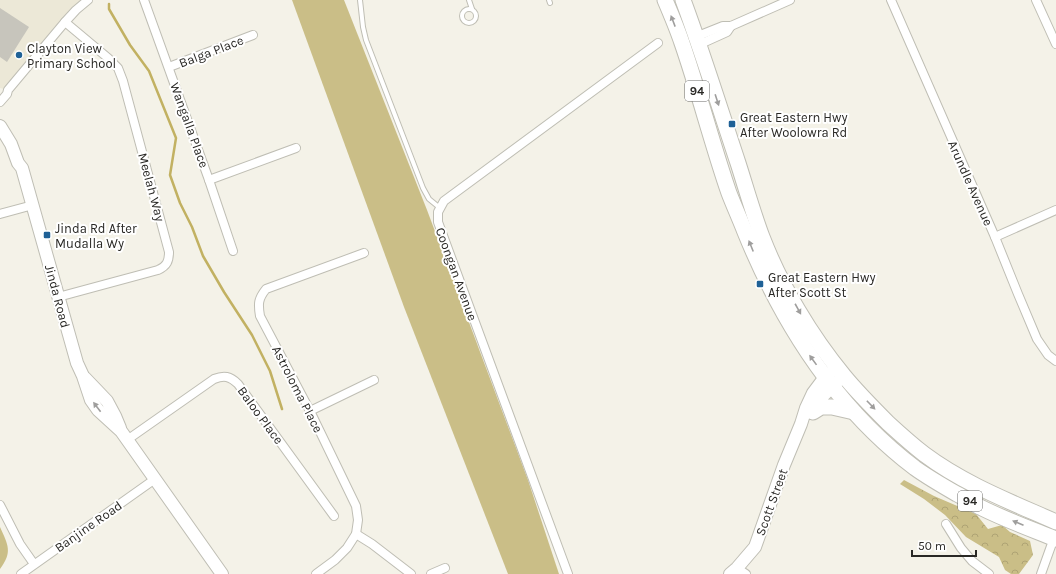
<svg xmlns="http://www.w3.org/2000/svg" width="1056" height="574" font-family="Karla,sans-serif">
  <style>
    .built { fill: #ece8d7 }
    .green { fill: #cabe87 }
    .forest { fill: url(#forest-crowns) }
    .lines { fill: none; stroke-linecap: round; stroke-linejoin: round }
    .stream { stroke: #c2b162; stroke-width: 2.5 }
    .building { fill: #c7c5bc }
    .lane-casing { stroke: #bfbeb4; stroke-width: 6 }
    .street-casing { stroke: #bfbeb4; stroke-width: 10 }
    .secondary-casing { stroke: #bfbeb4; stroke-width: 14 }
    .highway-casing { stroke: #bfbeb4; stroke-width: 17 }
    .lane { stroke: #fff; stroke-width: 4 }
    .street { stroke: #fff; stroke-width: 8 }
    .secondary { stroke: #fff; stroke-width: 12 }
    .highway { stroke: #fff; stroke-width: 15 }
    .oneway { fill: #9f9e9d }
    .poi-dot { fill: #1f6196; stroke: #fff; stroke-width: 1.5 }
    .labels { text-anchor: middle; stroke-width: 4; stroke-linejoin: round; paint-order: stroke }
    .shield { fill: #fff; stroke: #696866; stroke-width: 1 }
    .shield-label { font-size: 12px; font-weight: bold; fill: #292825 }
    .poi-label { font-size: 13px; fill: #292825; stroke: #fff; text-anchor: start }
    .street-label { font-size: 13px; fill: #292825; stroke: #fff }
  </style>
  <defs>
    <pattern id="forest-crowns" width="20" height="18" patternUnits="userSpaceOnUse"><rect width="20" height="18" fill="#cabe87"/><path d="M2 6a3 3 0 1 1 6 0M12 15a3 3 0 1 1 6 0" fill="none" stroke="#aea374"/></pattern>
  </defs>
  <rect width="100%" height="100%" fill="#f4f2e8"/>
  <polygon class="built" points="0,0 88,0 8,90 0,88"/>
  <g class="green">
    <polygon points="292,0 344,0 427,210 528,480 559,574 508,574 404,307"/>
    <path d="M0,527C8,545 13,552 0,569Z"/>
  </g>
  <polygon class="forest" points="904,480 934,496 976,514 988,529 1002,525 1010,532 1030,541 1033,555 1019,574 1011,574 1005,570 999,557 966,537 945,515 924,499 900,484"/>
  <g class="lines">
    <polyline class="stream" points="109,4 109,9 130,45 149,71 176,138 170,175 180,203 192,227 203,256 224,292 252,335 270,371 282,409"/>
  </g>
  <polygon class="building" points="0,8 29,27 7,62 0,57"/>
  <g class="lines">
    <defs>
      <g id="lane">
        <polyline points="360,0 363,27 366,40 423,188 429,199 440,208"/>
        <polyline points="469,0 472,9"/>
        <polyline points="549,0 550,3"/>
        <circle cx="469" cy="16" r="7"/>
      </g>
      <g id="street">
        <polyline points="144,0 209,180 233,251"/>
        <polyline points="891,0 995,237 1018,294 1037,339 1048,355 1056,361"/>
        <polyline points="1036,0 1056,44"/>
        <polyline points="693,38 723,26 731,26 790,0"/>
        <polyline points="696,46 727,32 731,26"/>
        <polyline points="169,67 253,35"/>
        <polyline points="0,102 7,94 8,90 65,22 76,10 88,0"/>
        <polyline points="209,180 296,148"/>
        <polyline points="0,214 33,205"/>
        <polyline points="995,237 1056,210"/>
        <path d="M58,297L158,270C167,266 169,261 169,252L123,81L118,68L108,58L65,22"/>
        <polyline points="310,411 374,380"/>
        <path d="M127,440L214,379C224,375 230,376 238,384L334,516"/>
        <polyline points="0,505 20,544 34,564"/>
        <polyline points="946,524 961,548 972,561 989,574"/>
        <polyline points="356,534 372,544 411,574"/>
        <polyline points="737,568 746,574"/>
        <polyline points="21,574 155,479"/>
        <path d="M316,574L335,560L347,548L356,534L358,520L356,506L310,411L260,316C258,304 258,299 266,289L364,253"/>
        <polyline points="431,574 445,568"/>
        <polyline points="568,574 438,222 438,212 444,201 658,43"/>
        <polyline points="1041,574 1055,535"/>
      </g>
      <g id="secondary">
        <polyline points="0,126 11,144 18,163 22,168 77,363 83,376 91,400 98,410 121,431 222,574"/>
        <polyline points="85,378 107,401 115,416 120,428"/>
        <polyline points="812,413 824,395 838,381"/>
        <polyline points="730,574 737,568 755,547 784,465 801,424 806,408 813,393 825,377 831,372"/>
      </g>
      <g id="highway">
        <path d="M665,0C671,14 677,28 682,43C699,92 712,144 729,193C734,206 740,219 745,232C782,323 836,408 915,468C929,478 943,486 957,494C965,498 973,504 982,508C1006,520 1031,529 1056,539"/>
        <path d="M683,0C703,54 720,109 738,163C746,188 753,213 762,237C781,286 811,336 844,376C858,393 873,408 888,423C900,434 911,444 924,454C964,484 1011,502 1056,522"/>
        <polyline points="813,412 821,407 832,407 854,412"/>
      </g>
    </defs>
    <use href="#lane" class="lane-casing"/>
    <use href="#street" class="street-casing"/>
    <use href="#secondary" class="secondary-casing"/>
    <use href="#highway" class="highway-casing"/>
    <use href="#lane" class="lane"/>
    <use href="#street" class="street"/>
    <use href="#secondary" class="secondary"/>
    <use href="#highway" class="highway"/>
  </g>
  <defs><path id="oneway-solid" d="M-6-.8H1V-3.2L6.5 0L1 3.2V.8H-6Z"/></defs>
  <g class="oneway">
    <use href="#oneway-solid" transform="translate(673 21) rotate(-111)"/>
    <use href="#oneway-solid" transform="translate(717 100) rotate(72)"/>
    <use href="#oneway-solid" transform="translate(751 246) rotate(-112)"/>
    <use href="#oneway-solid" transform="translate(798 309) rotate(61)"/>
    <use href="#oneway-solid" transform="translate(813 360) rotate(-126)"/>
    <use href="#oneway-solid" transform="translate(871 405) rotate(46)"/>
    <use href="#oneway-solid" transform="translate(97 407) rotate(-127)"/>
    <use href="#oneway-solid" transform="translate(1018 523) rotate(-157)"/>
  </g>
  <g class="poi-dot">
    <circle cx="19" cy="55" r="4"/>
    <rect x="728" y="120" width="8" height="8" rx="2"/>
    <rect x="43" y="231" width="8" height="8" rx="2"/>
    <rect x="756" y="280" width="8" height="8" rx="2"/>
  </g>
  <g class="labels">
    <g class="shield">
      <rect x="685" y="81" width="24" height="20" rx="3"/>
      <rect x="958" y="491" width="24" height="20" rx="3"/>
    </g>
    <g class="shield-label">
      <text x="697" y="95">94</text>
      <text x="970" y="505">94</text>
    </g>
    <g class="poi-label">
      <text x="27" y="53">Clayton View<tspan x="27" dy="15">Primary School</tspan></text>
      <text x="740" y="122">Great Eastern Hwy<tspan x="740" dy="15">After Woolowra Rd</tspan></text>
      <text x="55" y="233">Jinda Rd After<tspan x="55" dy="15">Mudalla Wy</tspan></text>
      <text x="768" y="282">Great Eastern Hwy<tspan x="768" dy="15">After Scott St</tspan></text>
    </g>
    <g class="street-label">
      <text transform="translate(211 51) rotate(-21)" y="5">Balga Place</text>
      <text transform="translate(190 125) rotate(70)" y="5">Wangalla Place</text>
      <text transform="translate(971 183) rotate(66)" y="5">Arundle Avenue</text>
      <text transform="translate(152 187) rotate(75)" y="5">Meelah Way</text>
      <text transform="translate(457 274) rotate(70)" y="5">Coongan Avenue</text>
      <text transform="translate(58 296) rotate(75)" y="5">Jinda Road</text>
      <text transform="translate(298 389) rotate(63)" y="5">Astroloma Place</text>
      <text transform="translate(261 415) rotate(54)" y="5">Baloo Place</text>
      <text transform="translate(771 502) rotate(-70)" y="5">Scott Street</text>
      <text transform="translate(88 526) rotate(-35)" y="5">Banjine Road</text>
    </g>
  </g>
  <path d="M912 550v6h64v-6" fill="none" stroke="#292825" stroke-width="2"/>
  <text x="918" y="550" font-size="12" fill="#292825" stroke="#ffffff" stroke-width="3" paint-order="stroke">50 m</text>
</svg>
